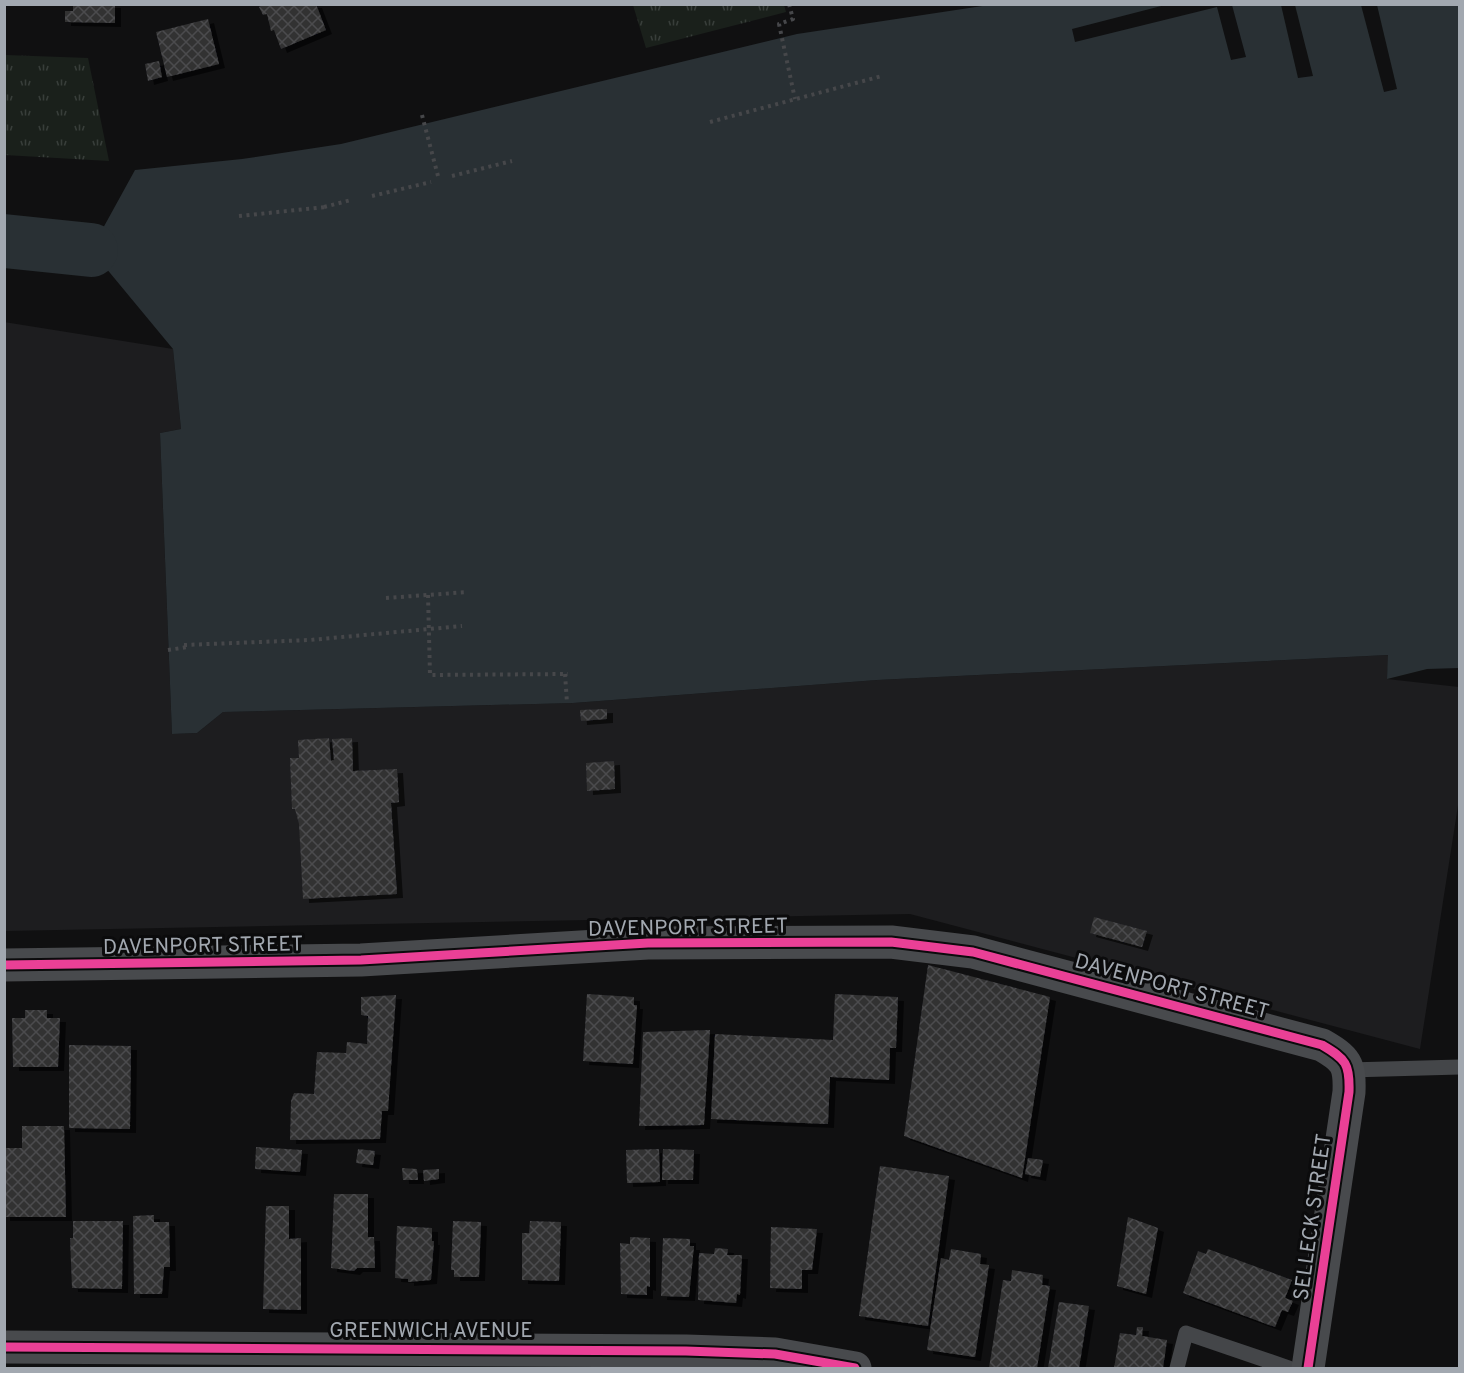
<svg xmlns="http://www.w3.org/2000/svg" width="1464" height="1373" font-family="Overpass,sans-serif">
  <style>
    .built { fill: #1d1d1f }
    .grass { fill: url(#grass-tufts) }
    .water { fill: #293034 }
    .pier { fill: #101011 }
    .lines { fill: none; stroke-linecap: round; stroke-linejoin: round }
    .river { stroke: #293034; stroke-width: 54 }
    .building { fill: url(#building-cross-hatch); filter: url(#shadow) }
    .path { stroke: #46474a; stroke-width: 4; stroke-dasharray: 3 4.5; stroke-linecap: butt }
    .service { stroke: #444649; stroke-width: 15 }
    .secondary { stroke: #484a4d; stroke-width: 33 }
    .cycleway-casing { stroke: #0b0b0c; stroke-width: 13 }
    .cycleway { stroke: #ea4096; stroke-width: 9 }
    .labels { text-anchor: middle; stroke-width: 6; stroke-linejoin: round; paint-order: stroke }
    .street-label { font-size: 21px; fill: #a2a8b0; stroke: #0b0b0c }
  </style>
  <defs>
    <pattern id="grass-tufts" width="24" height="20" patternUnits="userSpaceOnUse" patternTransform="scale(1.5)"><rect width="24" height="20" fill="#1a201b"/><path d="M3 7l-1-3M5 7V3M7 7l1-3M15 17l-1-3M17 17v-4M19 17l1-3" fill="none" stroke="#383e3a"/></pattern>
    <pattern id="building-cross-hatch" width="8" height="8" patternUnits="userSpaceOnUse" patternTransform="scale(1.5)"><rect width="8" height="8" fill="#313133"/><path d="M0 0l8 8M0 8l8-8" fill="none" stroke="#4c4c4e"/></pattern>
    <filter id="shadow"><feDropShadow dx="6" dy="4" stdDeviation="0" flood-color="#0009"/></filter>
  </defs>
  <rect width="100%" height="100%" fill="#101011"/>
  <polygon class="built" points="4,322 173,349 181,429 160,433 172,734 197,733 223,712 573,703 877,680 1389,655 1387,679 1459,687 1459,799 1420,1049 910,914 5,931"/>
  <g class="grass">
    <polygon points="784,5 786,12 646,48 633,5"/>
    <polygon points="5,55 88,58 109,161 5,155"/>
  </g>
  <polygon class="water" points="989,5 1459,5 1459,668 1427,669 1387,679 1388,655 877,680 573,703 223,712 197,733 172,734 160,433 181,429 173,349 91,250 135,170 242,159 341,144 797,34"/>
  <g class="pier">
    <polygon points="1169,4 1232,5 1246,57 1231,60 1217,7 1075,42 1072,29"/>
    <polygon points="1281,5 1295,5 1313,76 1298,78"/>
    <polygon points="1361,5 1377,5 1397,89 1384,92"/>
  </g>
  <g class="lines">
    <polyline class="river" points="4,241 91,250"/>
  </g>
  <g class="building">
    <polygon points="73,4 115,4 115,23 65,22 65,11 73,11"/>
    <polygon points="263,4 316,4 326,30 281,49 274,30 271,31 267,14 263,15 259,7"/>
    <polygon points="208,19 219,64 167,77 156,32"/>
    <polygon points="159,61 162,77 148,81 145,64"/>
    <polygon points="607,709 607,719 581,721 580,710"/>
    <polygon points="329,738 331,761 334,760 332,739 352,738 353,771 397,769 399,802 391,803 397,894 303,899 299,824 295,809 292,809 290,758 299,758 298,740"/>
    <polygon points="614,761 615,789 587,791 586,763"/>
    <polygon points="1094,917 1147,931 1142,947 1090,933"/>
    <polygon points="928,965 1050,997 1022,1178 904,1136"/>
    <polygon points="587,994 634,997 634,1005 637,1005 633,1064 583,1061"/>
    <polygon points="835,994 898,997 896,1048 890,1048 889,1080 830,1077 828,1124 711,1119 715,1034 833,1040"/>
    <polygon points="396,995 388,1111 382,1111 380,1139 290,1140 291,1101 294,1093 314,1094 317,1052 346,1053 347,1042 367,1044 368,1016 361,1015 361,997"/>
    <polygon points="25,1010 47,1010 47,1018 60,1018 58,1067 13,1067 12,1018 25,1018"/>
    <polygon points="710,1030 704,1125 639,1126 643,1032"/>
    <polygon points="69,1045 131,1046 130,1129 69,1128"/>
    <polygon points="22,1126 64,1126 66,1217 4,1217 4,1148 22,1148"/>
    <polygon points="256,1147 302,1150 300,1172 255,1169"/>
    <polygon points="358,1149 375,1151 373,1165 356,1163"/>
    <polygon points="659,1149 660,1182 627,1183 626,1150"/>
    <polygon points="663,1149 694,1150 693,1180 662,1180"/>
    <polygon points="1028,1158 1043,1160 1040,1177 1025,1174"/>
    <polygon points="880,1166 949,1176 928,1326 859,1316"/>
    <polygon points="402,1168 417,1169 418,1180 403,1180"/>
    <polygon points="439,1169 439,1179 424,1181 423,1170"/>
    <polygon points="334,1194 368,1194 368,1237 374,1237 375,1268 357,1268 354,1271 331,1268"/>
    <polygon points="266,1206 289,1206 289,1239 301,1238 301,1310 263,1309"/>
    <polygon points="154,1215 154,1222 169,1222 170,1267 164,1267 162,1294 134,1294 133,1216"/>
    <polygon points="1128,1217 1158,1228 1146,1294 1117,1286"/>
    <polygon points="73,1221 123,1221 122,1289 72,1288 70,1238 73,1238"/>
    <polygon points="453,1221 481,1222 479,1277 454,1277 454,1270 451,1270"/>
    <polygon points="530,1221 561,1222 559,1281 522,1280 522,1233 529,1233"/>
    <polygon points="397,1226 432,1228 432,1241 434,1241 431,1280 408,1282 408,1279 395,1278"/>
    <polygon points="771,1227 817,1229 812,1270 802,1270 802,1289 770,1288"/>
    <polygon points="630,1237 650,1238 650,1287 647,1286 647,1295 621,1294 620,1243 630,1244"/>
    <polygon points="663,1238 690,1239 690,1246 694,1246 689,1297 661,1296"/>
    <polygon points="715,1248 728,1249 727,1255 742,1255 740,1295 737,1294 736,1303 698,1300 699,1253 714,1254"/>
    <polygon points="951,1249 981,1254 980,1264 989,1265 975,1357 927,1350 941,1258 949,1260"/>
    <polygon points="1208,1249 1292,1280 1285,1298 1293,1301 1288,1312 1282,1310 1275,1327 1183,1293 1198,1251 1206,1254"/>
    <polygon points="1012,1270 1043,1275 1042,1285 1050,1286 1037,1368 989,1368 1003,1280 1011,1281"/>
    <polygon points="1059,1302 1089,1306 1079,1368 1048,1368"/>
    <polygon points="1137,1327 1143,1327 1142,1336 1167,1340 1163,1368 1114,1368 1120,1333 1136,1335"/>
  </g>
  <g class="lines">
    <g class="path">
      <polyline points="789,4 793,19 779,24 795,99"/>
      <polyline points="422,115 438,176"/>
      <polyline points="710,122 882,76"/>
      <polyline points="452,176 512,161"/>
      <polyline points="372,196 431,182"/>
      <polyline points="324,207 351,200"/>
      <polyline points="239,216 326,207"/>
      <polyline points="428,595 430,675 568,674"/>
      <polyline points="386,598 468,592"/>
      <polyline points="184,645 310,640 462,626"/>
      <polyline points="168,650 188,647"/>
      <polyline points="565,674 567,703"/>
    </g>
    <g class="service">
      <polyline points="1349,1070 1460,1067"/>
      <polyline points="1177,1368 1186,1333 1289,1368"/>
    </g>
    <g class="secondary">
      <path d="M4,965L361,960L648,943L891,942L973,952L1322,1045C1346,1059 1350,1064 1349,1092L1308,1368"/>
      <polyline points="4,1347 686,1351 775,1354 855,1368"/>
    </g>
    <defs>
      <g id="cycleway">
        <path d="M4,965L361,960L648,943L891,942L973,952L1322,1045C1346,1059 1350,1064 1349,1092L1308,1368"/>
        <polyline points="4,1347 686,1351 775,1354 855,1368"/>
      </g>
    </defs>
    <use href="#cycleway" class="cycleway-casing"/>
    <use href="#cycleway" class="cycleway"/>
  </g>
  <g class="labels">
    <g class="street-label">
      <text transform="translate(688 927) rotate(-1)" y="7">DAVENPORT STREET</text>
      <text transform="translate(203 945) rotate(-1)" y="7">DAVENPORT STREET</text>
      <text transform="translate(1172 986) rotate(15)" y="7">DAVENPORT STREET</text>
      <text transform="translate(1312 1217) rotate(-82)" y="7">SELLECK STREET</text>
      <text x="431" y="1337">GREENWICH AVENUE</text>
    </g>
  </g>
  <rect width="1464" height="1373" fill="none" stroke="#a2a8b0" stroke-width="12"/>
</svg>
